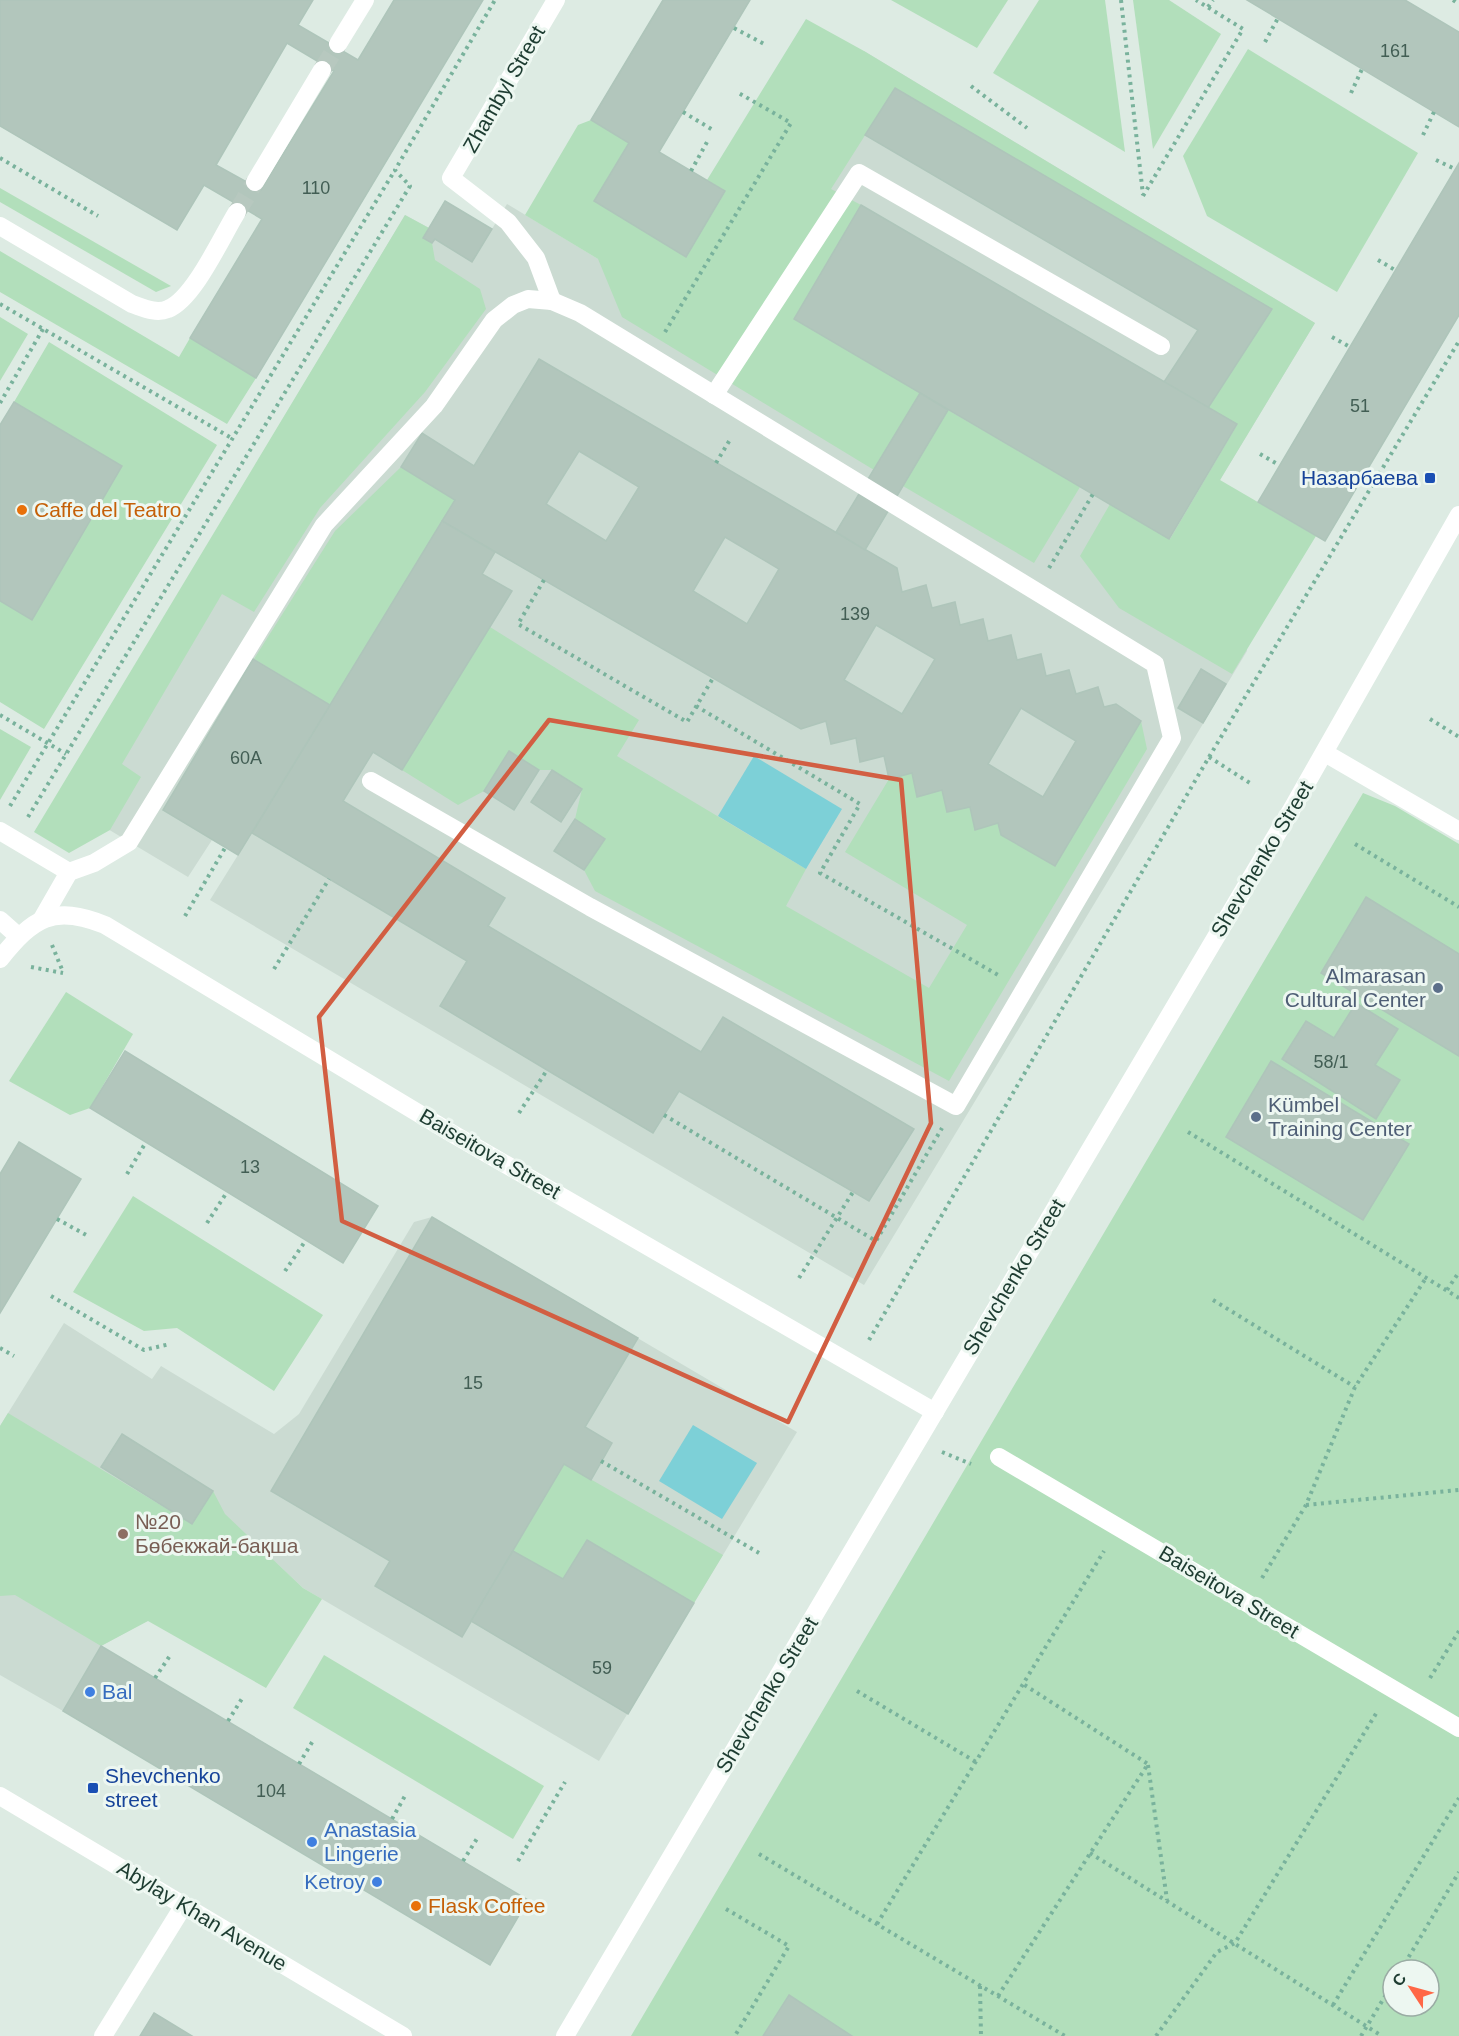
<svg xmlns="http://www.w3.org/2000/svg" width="1459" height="2036" font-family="Helvetica,sans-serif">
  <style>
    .built { fill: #cbdbd2 }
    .green { fill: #b2dfbb; fill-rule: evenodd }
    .water { fill: #7dd0d7 }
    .building { fill: #b2c6bc; stroke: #aec5ba; stroke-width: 1.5; fill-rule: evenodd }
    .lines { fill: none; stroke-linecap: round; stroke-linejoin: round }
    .minor-tunnel { stroke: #b7c8bf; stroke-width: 18; stroke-dasharray: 18 9; stroke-linecap: butt }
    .path { stroke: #79b29c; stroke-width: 4; stroke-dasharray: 3 4.5; stroke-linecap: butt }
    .minor { stroke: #fff; stroke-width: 18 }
    .marked { fill: none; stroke: #d25e42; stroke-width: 4.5; stroke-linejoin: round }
    .transit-dot { fill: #1a4fb4; stroke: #edf7f1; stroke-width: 2 }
    .food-dot { fill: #e8710a; stroke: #edf7f1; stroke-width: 2 }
    .service-dot { fill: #5c6f8a; stroke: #edf7f1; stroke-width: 2 }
    .education-dot { fill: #8d6e63; stroke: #edf7f1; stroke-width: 2 }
    .shop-dot { fill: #3f7fe0; stroke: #edf7f1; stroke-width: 2 }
    .labels { text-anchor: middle; stroke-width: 6; stroke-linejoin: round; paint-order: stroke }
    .number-label { font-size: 18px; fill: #425e54 }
    .street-label { font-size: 21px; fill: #1d3c31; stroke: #edf7f1 }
    .transit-label { font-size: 21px; fill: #164399; stroke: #edf7f1; text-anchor: end }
    .food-label { font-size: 21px; fill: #c56008; stroke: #edf7f1; text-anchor: start }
    .service-label { font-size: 21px; fill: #4e5e75; stroke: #edf7f1; text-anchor: end }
    .education-label { font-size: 21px; fill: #785e54; stroke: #edf7f1; text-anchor: start }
    .shop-label { font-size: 21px; fill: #366cbe; stroke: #edf7f1; text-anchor: start }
  </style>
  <rect width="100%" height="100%" fill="#ddebe3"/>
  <g class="built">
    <polygon points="864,51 1315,323 1220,480 1247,651 864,1285 210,900 238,855 212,840 188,877 56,798 405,215 429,228 445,201 492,229 507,204 701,321"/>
    <polygon points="432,1217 797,1432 599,1761 303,1588 268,1555 101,1646 63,1711 0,1675 0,1426 64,1323 152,1379 161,1366 274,1434 299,1414 414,1222"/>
  </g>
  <g class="green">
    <polygon points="891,0 1008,0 977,48"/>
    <polygon points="1039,0 1105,0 1125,152 993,73"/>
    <polygon points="1133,0 1169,0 1221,34 1153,149"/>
    <polygon points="806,19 864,51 1315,323 1220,480 1316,536 1232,674 1119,608 1080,556 1110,504 1170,539 1237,425 1208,408 1271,309 895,88 831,189 861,205 794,319 920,393 874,470 622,317 598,259 525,215 578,125 591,120 629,143 594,201 686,256 725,191 707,180"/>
    <polygon points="1248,49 1418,153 1337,292 1207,216 1183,156"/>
    <polygon points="0,188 171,286 156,292 0,202"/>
    <polygon points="405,215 429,228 424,237 432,243 435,260 480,289 486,309 425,392 320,508 254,612 222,594 122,764 141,777 110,830 69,853 34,832"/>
    <polygon points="0,251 179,357 190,338 256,378 227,424 0,292"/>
    <polygon points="0,317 28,334 0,381"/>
    <polygon points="49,342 217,445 44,729 0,702 0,601 32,619 122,466 14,402"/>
    <polygon points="948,410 1080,487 1034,563 903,486"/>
    <polygon points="401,467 455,500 330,705 254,659 335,531"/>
    <polygon points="490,627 639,720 617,756 806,869 786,906 929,988 967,925 845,852 889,779 912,773 917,797 942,790 947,812 970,807 975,830 998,823 1001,835 1055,866 1141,721 1147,749 949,1081 595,891 584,870 605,839 575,819 582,789 552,770 539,770 509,751 484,791 458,805 402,770"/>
    <polygon points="0,729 31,747 0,800"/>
    <path d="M1363,793L1395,806L1459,844V2036H631ZM1393,1970H1429V2006H1393Z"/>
    <polygon points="66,992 133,1034 90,1108 70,1115 9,1081"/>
    <polygon points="133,1196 323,1315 274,1391 177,1328 144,1331 73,1292"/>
    <polygon points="8,1413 192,1524 213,1491 225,1514 303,1588 322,1599 266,1688 148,1621 101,1646 15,1595 0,1596 0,1426"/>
    <polygon points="564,1464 723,1555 694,1603 587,1540 563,1579 513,1551"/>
    <polygon points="324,1655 544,1786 513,1839 293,1708"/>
  </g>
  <g class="water">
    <polygon points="754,756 842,809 806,869 718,816"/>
    <polygon points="693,1425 757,1463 722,1519 659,1481"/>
  </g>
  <g class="building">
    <path d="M0,0H313L298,25L358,60L394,0H483L256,378L190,338L262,219L204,185L177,230L0,126ZM287,43L334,71L261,190L216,165Z"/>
    <polygon points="663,0 750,0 659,152 725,191 686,257 594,201 629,143 591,120"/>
    <polygon points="1247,0 1405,0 1459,32 1459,127"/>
    <polygon points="895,88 1272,309 1208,408 1164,382 1198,330 865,135"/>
    <polygon points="1459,163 1459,315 1325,541 1258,502"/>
    <polygon points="445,201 492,229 472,262 435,239 432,243 423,238"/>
    <polygon points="861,205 1237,424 1169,539 794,319"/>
    <path d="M539,359L897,568L902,592L926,585L932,608L955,602L960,625L983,619L988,641L1011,635L1017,660L1041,654L1046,676L1069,670L1076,694L1098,687L1104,707L1116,704L1141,721L1055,866L1001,835L998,823L975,830L970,807L947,812L942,790L917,797L912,773L889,779L884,756L860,762L856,738L831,744L826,721L801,729L442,521L455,500L401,467L422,433L474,466ZM579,451L639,487L606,541L546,504ZM725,537L779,569L747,624L693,591ZM876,625L935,659L902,714L844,680ZM1021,708L1076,741L1043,797L988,764Z"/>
    <polygon points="920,393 948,410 865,550 836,532"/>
    <polygon points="14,402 122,466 32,620 0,601 0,425"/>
    <polygon points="442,521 495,552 482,574 512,591 402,770 373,752 343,801 505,898 488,926 701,1052 723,1017 914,1129 869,1201 679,1091 653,1133 547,1070 440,1006 467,961 252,833"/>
    <polygon points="253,659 330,705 238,855 163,810"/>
    <polygon points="1201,669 1226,684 1203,723 1178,708"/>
    <polygon points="509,751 539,770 514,810 484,791"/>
    <polygon points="552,770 582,789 561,822 531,802"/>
    <polygon points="575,819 605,839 584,870 554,851"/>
    <polygon points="1366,897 1459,954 1459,1056 1321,973"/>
    <polygon points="1356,1003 1398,1029 1375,1065 1400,1080 1376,1119 1282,1059 1306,1021 1334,1038"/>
    <polygon points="125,1051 378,1206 343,1263 90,1108"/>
    <polygon points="1271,1061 1409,1144 1363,1220 1226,1137"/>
    <polygon points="19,1142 81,1179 0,1313 0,1174"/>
    <polygon points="432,1217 638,1338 585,1427 612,1443 591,1480 564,1464 462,1637 375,1586 390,1561 271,1491"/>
    <polygon points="122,1434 213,1491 192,1524 101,1467"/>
    <polygon points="587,1540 694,1603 628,1714 471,1621 513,1551 563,1579"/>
    <polygon points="101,1646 528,1900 490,1965 63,1711"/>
    <polygon points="789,1995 852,2036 763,2036"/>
    <polygon points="154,2013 192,2036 140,2036"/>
  </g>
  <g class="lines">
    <g class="minor-tunnel">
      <polyline points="322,70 338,44"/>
      <polyline points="237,212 255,182"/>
    </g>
    <g class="path">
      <polyline points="1121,0 1143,195"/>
      <polyline points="1453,0 1459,4"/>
      <polyline points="1208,7 1213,0"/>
      <polyline points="734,28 766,45"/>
      <polyline points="1265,42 1278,18"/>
      <polyline points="971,86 1027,128"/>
      <polyline points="1351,93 1362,69"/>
      <polyline points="683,112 713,130"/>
      <polyline points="1423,135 1434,112"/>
      <polyline points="0,158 98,216"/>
      <polyline points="1436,160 1455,169"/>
      <polyline points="691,171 707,142"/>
      <polyline points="1143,196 1243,29 1196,0"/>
      <polyline points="1378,260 1395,270"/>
      <polyline points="0,304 233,439"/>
      <polyline points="665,332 791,123 737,92"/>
      <polyline points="1332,337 1350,347"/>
      <polyline points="0,403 43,329"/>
      <polyline points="1260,454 1279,465"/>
      <polyline points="716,463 731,438"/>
      <polyline points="1049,568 1093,494"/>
      <polyline points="544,580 518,624 687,722 713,678"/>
      <polyline points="696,706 860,804 820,873 1000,976"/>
      <polyline points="0,715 66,754"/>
      <polyline points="1430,719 1459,737"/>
      <polyline points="1209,757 1253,785"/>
      <polyline points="10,806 395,170"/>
      <polyline points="28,817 410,186 395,170 495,0"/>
      <polyline points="1355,844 1459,907"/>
      <polyline points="185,916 225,848"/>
      <polyline points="52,945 63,972"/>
      <polyline points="31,967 63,973"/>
      <polyline points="274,969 329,879"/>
      <polyline points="519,1113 547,1070"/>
      <polyline points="664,1115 876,1241 942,1128"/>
      <polyline points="1188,1132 1459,1298"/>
      <polyline points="127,1174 146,1142"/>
      <polyline points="57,1219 88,1236"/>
      <polyline points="207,1223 227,1192"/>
      <polyline points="285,1271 306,1240"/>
      <polyline points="799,1278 853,1192"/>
      <polyline points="1447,1290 1459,1272"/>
      <polyline points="51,1296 144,1350 170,1344"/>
      <polyline points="1213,1300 1355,1387"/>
      <polyline points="869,1340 1209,757 1459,341"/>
      <polyline points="0,1348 14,1356"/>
      <polyline points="942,1452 971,1464"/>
      <polyline points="601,1461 759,1553"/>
      <polyline points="1306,1505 1459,1490"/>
      <polyline points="1262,1578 1306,1505 1355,1387 1426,1278"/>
      <polyline points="155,1678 171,1654"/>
      <polyline points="1430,1678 1459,1631"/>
      <polyline points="857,1691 976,1762"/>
      <polyline points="228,1721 243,1697"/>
      <polyline points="299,1764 314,1739"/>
      <polyline points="1148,1765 1167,1900"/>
      <polyline points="392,1819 406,1794"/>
      <polyline points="1090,1853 1382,2036"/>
      <polyline points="759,1854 1065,2036"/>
      <polyline points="463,1861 478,1837"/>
      <polyline points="518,1861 565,1782"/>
      <polyline points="726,1909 789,1946 736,2034 739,2036"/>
      <polyline points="877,1924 1104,1551"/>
      <polyline points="1401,1970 1459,1872"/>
      <polyline points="980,1986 981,2036"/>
      <polyline points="998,1996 1148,1764 1023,1684"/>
      <polyline points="1333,2005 1459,1798"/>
      <polyline points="1156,2036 1217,1952 1235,1943 1377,1712"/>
      <polyline points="1361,2036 1393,1983"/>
    </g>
    <g class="minor">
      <polyline points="338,44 365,0"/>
      <polyline points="255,182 322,70"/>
      <path d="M0,226L132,304C144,308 156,314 168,309C194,299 222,236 237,212"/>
      <polyline points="552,301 536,258 508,222 451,178 556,0"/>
      <polyline points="714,395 859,173 1161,346"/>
      <polyline points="1325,753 1459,831"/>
      <polyline points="0,831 69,872"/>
      <polyline points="42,919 69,872 94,863 129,842 324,525 434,406 494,320 513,305 528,299 552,301 580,313 1155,664 1172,738 956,1106 590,907 371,781"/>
      <polyline points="0,920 18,936"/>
      <path d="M0,959C33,918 53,904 105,925L453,1134L935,1412"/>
      <polyline points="999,1457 1459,1728"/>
      <polyline points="0,1796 403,2036"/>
      <polyline points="103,2036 184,1905"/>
      <polyline points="565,2036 1293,807 1459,515"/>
    </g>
  </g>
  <path class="marked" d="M549,720L901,780L931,1123L788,1422L342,1221L319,1017Z"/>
  <g class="transit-dot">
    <rect x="1424" y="472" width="12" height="12" rx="3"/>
    <rect x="87" y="1782" width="12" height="12" rx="3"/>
  </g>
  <g class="food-dot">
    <circle cx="22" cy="510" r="6"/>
    <circle cx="416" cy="1906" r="6"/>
  </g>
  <g class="service-dot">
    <circle cx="1438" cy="988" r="6"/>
    <circle cx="1256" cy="1117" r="6"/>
  </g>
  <circle class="education-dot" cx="123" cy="1534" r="6"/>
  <g class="shop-dot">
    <circle cx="90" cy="1692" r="6"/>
    <circle cx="312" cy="1842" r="6"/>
    <circle cx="377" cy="1882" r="6"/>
  </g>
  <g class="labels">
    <g class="number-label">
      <text x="1395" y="57">161</text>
      <text x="316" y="194">110</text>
      <text x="1360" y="412">51</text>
      <text x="855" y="620">139</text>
      <text x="246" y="764">60А</text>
      <text x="1331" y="1068">58/1</text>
      <text x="250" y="1173">13</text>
      <text x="473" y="1389">15</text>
      <text x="602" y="1674">59</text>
      <text x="271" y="1797">104</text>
    </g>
    <g class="street-label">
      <text transform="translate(504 89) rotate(-60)" y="7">Zhambyl Street</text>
      <text transform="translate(1262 859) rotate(-59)" y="7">Shevchenko Street</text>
      <text transform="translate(490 1154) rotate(30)" y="7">Baiseitova Street</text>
      <text transform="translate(1014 1277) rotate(-59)" y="7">Shevchenko Street</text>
      <text transform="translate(1229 1592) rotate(31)" y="7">Baiseitova Street</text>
      <text transform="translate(767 1695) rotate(-59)" y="7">Shevchenko Street</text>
      <text transform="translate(202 1916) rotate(31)" y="7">Abylay Khan Avenue</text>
    </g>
    <g class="transit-label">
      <text x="1418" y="485">Назарбаева</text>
      <text x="105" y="1783" text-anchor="start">Shevchenko<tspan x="105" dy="24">street</tspan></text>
    </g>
    <g class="food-label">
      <text x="34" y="517">Caffe del Teatro</text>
      <text x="428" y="1913">Flask Coffee</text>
    </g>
    <g class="service-label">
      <text x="1426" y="983">Almarasan<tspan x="1426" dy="24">Cultural Center</tspan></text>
      <text x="1268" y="1112" text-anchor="start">Kümbel<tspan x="1268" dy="24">Training Center</tspan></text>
    </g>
    <g class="education-label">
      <text x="135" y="1529">№20<tspan x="135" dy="24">Бөбекжай-бақша</tspan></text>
    </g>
    <g class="shop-label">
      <text x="102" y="1699">Bal</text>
      <text x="324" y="1837">Anastasia<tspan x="324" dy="24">Lingerie</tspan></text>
      <text x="365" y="1889" text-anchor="end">Ketroy</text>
    </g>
  </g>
  <g transform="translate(1411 1988) rotate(306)"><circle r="28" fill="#edf7f1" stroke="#9aaca4" stroke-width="1.5"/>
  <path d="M0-4.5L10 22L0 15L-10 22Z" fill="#ff6746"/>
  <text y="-9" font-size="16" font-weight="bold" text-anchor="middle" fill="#1d3c31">С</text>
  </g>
</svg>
